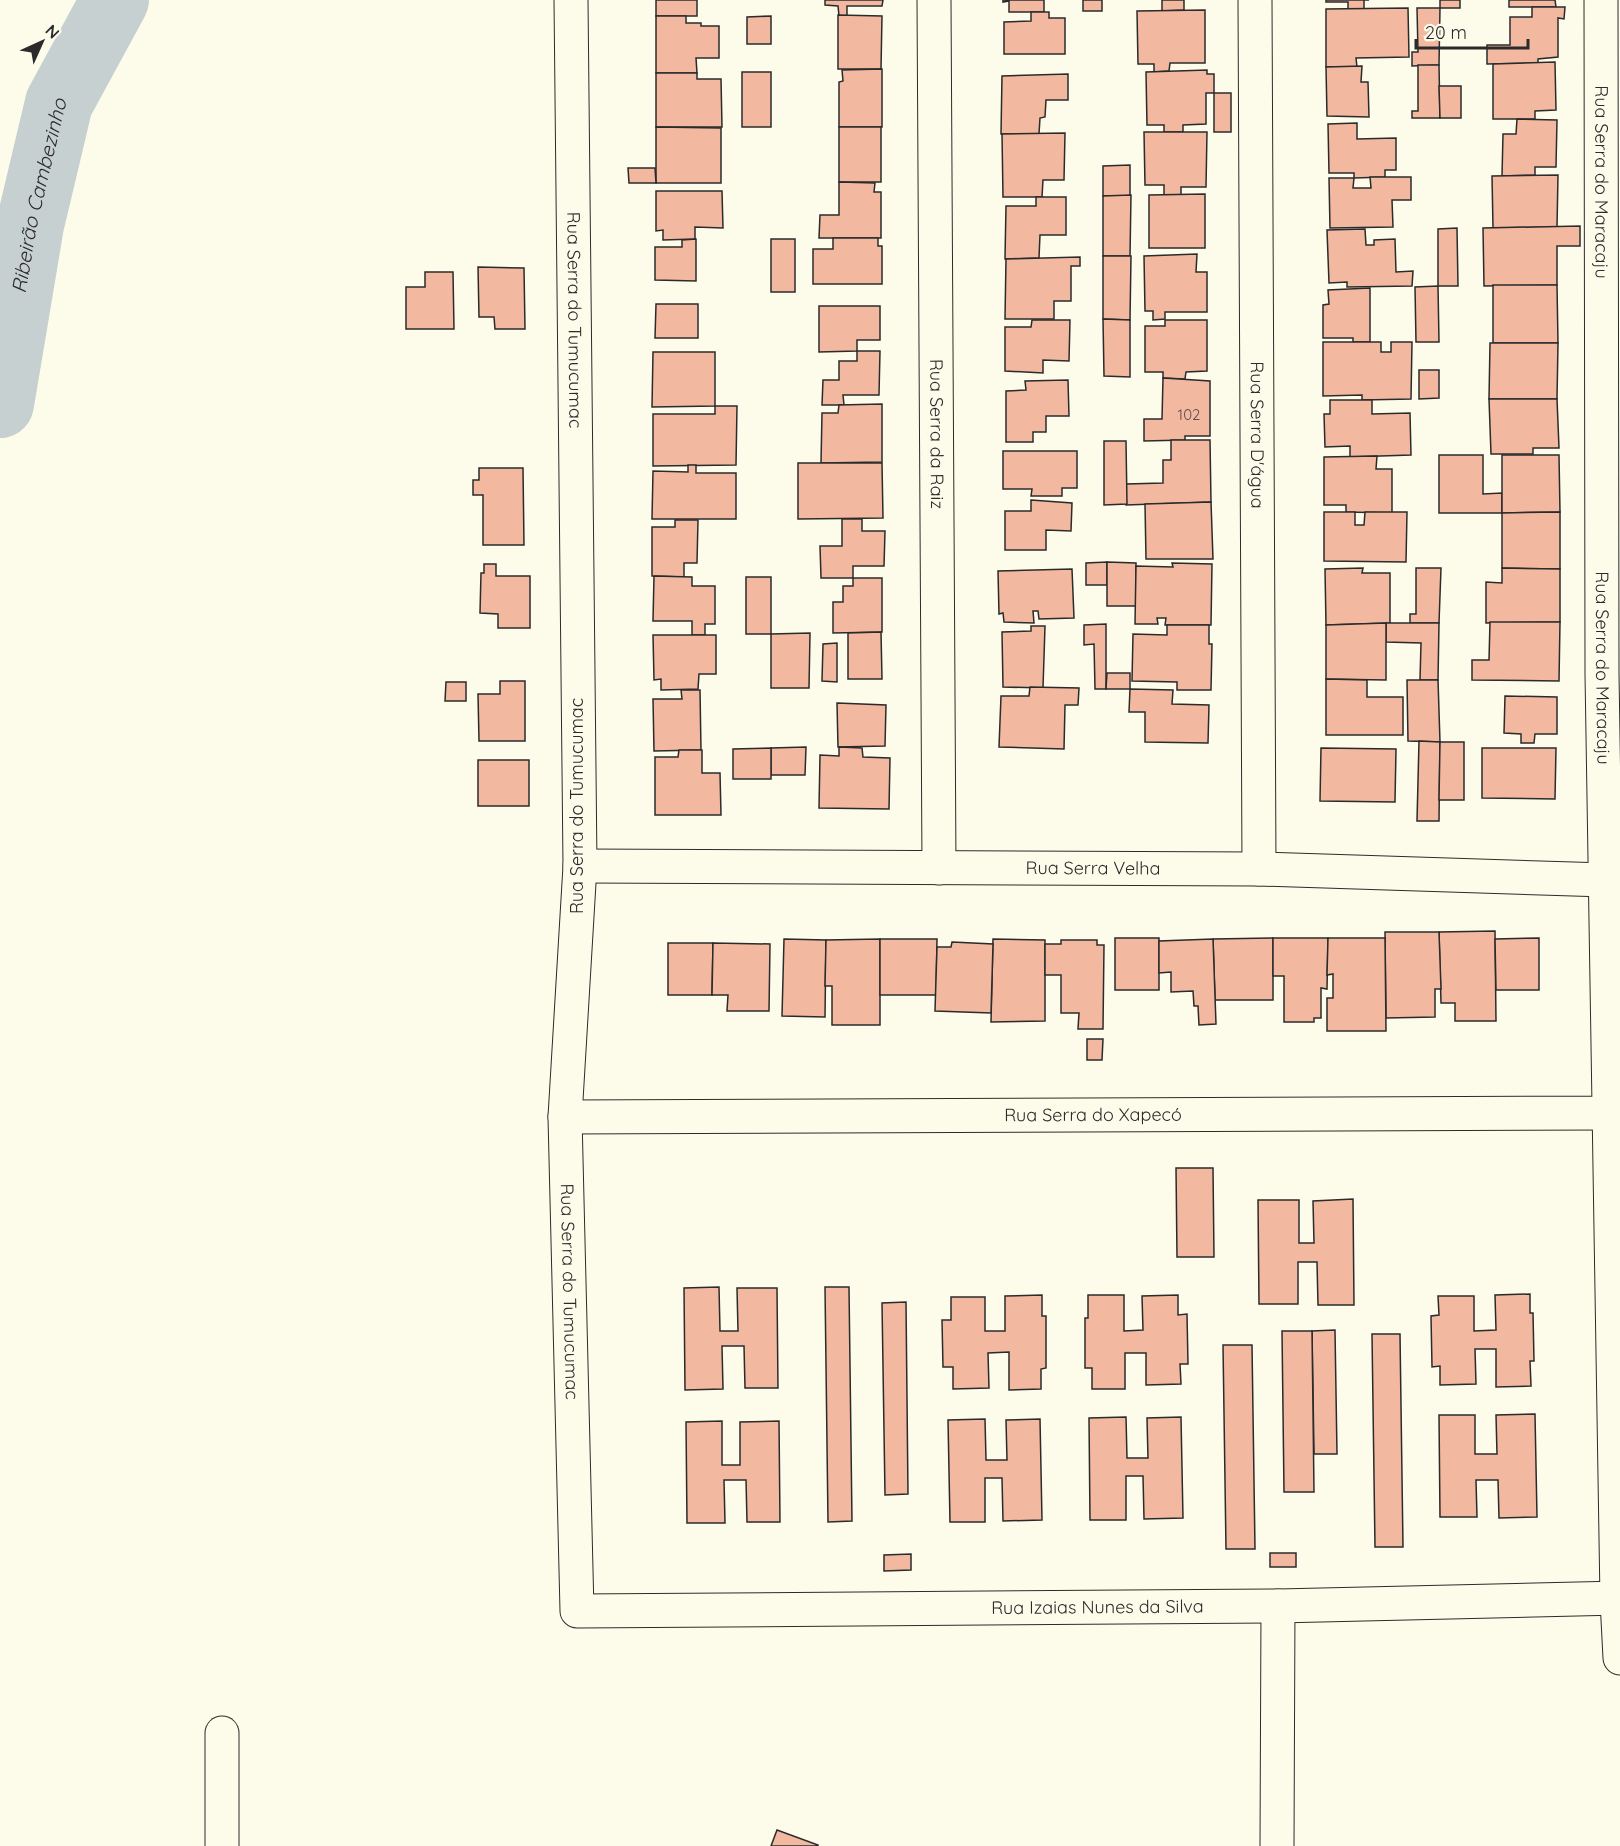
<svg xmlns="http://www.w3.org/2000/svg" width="1620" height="1846" font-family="Quicksand,sans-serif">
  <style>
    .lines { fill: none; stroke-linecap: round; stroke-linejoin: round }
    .river { stroke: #c7d0d0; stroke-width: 68 }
    .building { fill: #f2b8a0; stroke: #2b2b2b; stroke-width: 1.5 }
    .minor-casing { stroke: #2b2b2b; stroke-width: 35 }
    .minor { stroke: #fdfbea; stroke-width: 33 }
    .labels { text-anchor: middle; stroke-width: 4.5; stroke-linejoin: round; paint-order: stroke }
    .number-label { font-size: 15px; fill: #5d4e48 }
    .street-label { font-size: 18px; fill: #2b2b2b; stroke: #fdfbea }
    .water-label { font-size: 20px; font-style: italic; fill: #2b2b2b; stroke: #fdfbea }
  </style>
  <rect width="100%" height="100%" fill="#fdfbea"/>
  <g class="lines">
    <path class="river" id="s1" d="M0,404L30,225L59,103L115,0"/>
  </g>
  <g class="building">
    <rect x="656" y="0" width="41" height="16"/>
    <polygon points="825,0 883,0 882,6 847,6 847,16 839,16 838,6 825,5"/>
    <polygon points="1003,0 1044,0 1044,12 1009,12 1009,1 1003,2"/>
    <rect x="1083" y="0" width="19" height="11"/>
    <polygon points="1162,0 1184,0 1184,10 1162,11"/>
    <polygon points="1326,0 1369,0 1364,0 1364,9 1348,9 1348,2 1326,2"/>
    <rect x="1440" y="0" width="20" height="8"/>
    <polygon points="1509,0 1555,0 1556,7 1509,7"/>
    <polygon points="1532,7 1565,7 1564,19 1558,18 1558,57 1538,59 1538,63 1487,64 1487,45 1510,45 1510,17 1532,17"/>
    <polygon points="1408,8 1409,57 1356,58 1357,67 1326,67 1326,9"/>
    <polygon points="1417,8 1440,8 1439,65 1412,66 1412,52 1418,52"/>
    <polygon points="1205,10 1205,63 1170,63 1169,71 1154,72 1154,64 1138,64 1137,11"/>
    <polygon points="1031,12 1049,12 1049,18 1065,18 1065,54 1004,54 1004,22 1031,21"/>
    <polygon points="838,15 882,16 881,69 838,69"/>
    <polygon points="656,16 686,16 686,23 701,23 701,26 719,26 719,58 696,58 697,73 656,73"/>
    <polygon points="771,16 771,44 747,44 747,17"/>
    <polygon points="1555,62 1556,110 1535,111 1535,119 1493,119 1493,64"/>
    <polygon points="1418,65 1439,65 1440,118 1412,118 1412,111 1418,111"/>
    <polygon points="1362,66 1361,82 1368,82 1369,117 1327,116 1326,67"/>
    <polygon points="882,69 882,127 839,127 839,82 843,81 842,70"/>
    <polygon points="1207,70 1207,74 1214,74 1214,93 1206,93 1206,124 1183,125 1183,132 1164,132 1164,125 1147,125 1146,72"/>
    <rect x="742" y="72" width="29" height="55"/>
    <polygon points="656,73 697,73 697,79 721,79 722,127 656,127"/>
    <polygon points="1068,74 1068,100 1046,100 1045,117 1040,118 1039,134 1001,134 1002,76"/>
    <polygon points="1439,86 1461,86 1461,118 1440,118"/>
    <rect x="1214" y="93" width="17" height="39"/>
    <polygon points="1517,119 1557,120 1556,167 1535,167 1535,175 1502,176 1503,134 1516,134"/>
    <polygon points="1357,123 1357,139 1396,138 1396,170 1385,170 1385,177 1354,178 1354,173 1329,173 1328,124"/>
    <polygon points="656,127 721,128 721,183 656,183"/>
    <rect x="839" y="127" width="42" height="55"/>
    <polygon points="1144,132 1207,132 1206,187 1181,187 1181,195 1164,195 1164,185 1145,185"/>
    <polygon points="1065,133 1064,180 1043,180 1042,197 1003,197 1002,134"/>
    <polygon points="1130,165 1130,196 1103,196 1103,166"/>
    <polygon points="628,168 655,168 656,183 629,183"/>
    <polygon points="1558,175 1557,227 1493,228 1492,176"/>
    <polygon points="1370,177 1411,177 1411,200 1392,200 1393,227 1330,228 1329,178 1354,178 1353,188 1371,188"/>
    <polygon points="839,182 875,183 874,192 881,192 881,238 819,238 820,215 839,215"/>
    <polygon points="656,191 722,191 723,228 695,227 695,239 663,240 663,230 656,231"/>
    <polygon points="1205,194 1205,248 1149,248 1149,195"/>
    <polygon points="1131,195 1130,256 1103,256 1103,196"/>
    <polygon points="1036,197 1066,197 1066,235 1040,235 1039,258 1005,259 1006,206 1036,206"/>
    <polygon points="1580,226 1580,246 1557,246 1557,285 1484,286 1483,228"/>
    <polygon points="1457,228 1458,286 1438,286 1438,229"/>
    <polygon points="1365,229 1366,245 1374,245 1374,240 1395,239 1396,272 1413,271 1412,286 1347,287 1347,282 1329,283 1327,230"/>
    <polygon points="833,238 878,238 878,246 882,246 882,284 813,284 813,249 833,249"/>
    <polygon points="696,239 696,281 655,280 655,247 682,247 682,240"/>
    <rect x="771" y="239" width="24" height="53"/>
    <polygon points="1197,254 1196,272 1207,272 1207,312 1165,312 1165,319 1153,320 1153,311 1145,311 1144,256"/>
    <polygon points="1103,256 1131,256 1130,320 1103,319"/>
    <polygon points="1080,257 1080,266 1071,266 1071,301 1054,301 1054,319 1005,319 1006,259"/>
    <polygon points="478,267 524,268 525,329 495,329 494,317 479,317"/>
    <polygon points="425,272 453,272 454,329 406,329 406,287 425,287"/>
    <polygon points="1493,285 1557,285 1558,343 1493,343"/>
    <polygon points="1438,286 1439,342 1416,342 1415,287"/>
    <polygon points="1370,288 1370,342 1353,342 1353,338 1323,338 1323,305 1329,304 1328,290"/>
    <polygon points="656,304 698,304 698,338 655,338"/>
    <polygon points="819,306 880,306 880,340 857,340 857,351 819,352"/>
    <polygon points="1103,319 1130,320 1130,377 1104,376"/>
    <polygon points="1032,320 1070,320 1069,361 1043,360 1043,373 1005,371 1005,327 1031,327"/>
    <polygon points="1165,320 1207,320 1207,371 1186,372 1185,379 1163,378 1163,372 1145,372 1145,326 1165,326"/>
    <polygon points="1323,342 1381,342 1381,352 1391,352 1391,342 1412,342 1411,399 1362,400 1362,395 1323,396"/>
    <polygon points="1490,343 1558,343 1557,399 1489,399"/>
    <polygon points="857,351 880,351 879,395 843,395 844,405 822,405 823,380 839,380 839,361 857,361"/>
    <polygon points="653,352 715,352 715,406 652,407"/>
    <polygon points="1419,370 1439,370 1439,398 1419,399"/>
    <polygon points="1163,378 1210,381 1210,436 1185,436 1185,440 1144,441 1144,419 1162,419"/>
    <polygon points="1068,380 1069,416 1046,416 1046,432 1033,432 1033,442 1006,442 1006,391 1026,390 1025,381"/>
    <polygon points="1489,399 1557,399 1559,448 1533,448 1533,454 1491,454"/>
    <polygon points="1330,400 1372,400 1372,414 1410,413 1411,455 1350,457 1350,446 1325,447 1324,414 1330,414"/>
    <polygon points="882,404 882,462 821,463 822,413 838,413 839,405"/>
    <polygon points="715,406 737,406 736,465 653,466 653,414 715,414"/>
    <polygon points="1171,440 1210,440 1211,502 1126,505 1126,484 1163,483 1163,460 1171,460"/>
    <polygon points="1104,441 1126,441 1127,504 1104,505"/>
    <polygon points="1003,451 1077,451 1077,488 1062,488 1062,496 1031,496 1032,489 1003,489"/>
    <polygon points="1439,455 1483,455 1483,494 1502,493 1502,513 1439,513"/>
    <polygon points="1502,455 1559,455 1560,512 1502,513"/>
    <polygon points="1377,456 1376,469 1392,469 1392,513 1346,512 1346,505 1324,505 1324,457"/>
    <polygon points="798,463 882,463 883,518 798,519"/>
    <polygon points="688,465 696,465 696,473 736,473 736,519 652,519 653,471 688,472"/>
    <polygon points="479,468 523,468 524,545 483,545 483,495 473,495 473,480 479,480"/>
    <polygon points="1031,500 1072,503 1071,531 1046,530 1046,550 1005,550 1005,511 1031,511"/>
    <polygon points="1211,502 1213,559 1146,559 1145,504"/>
    <polygon points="1324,512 1355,512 1355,525 1364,525 1365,512 1407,512 1406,562 1324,561"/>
    <polygon points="1560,512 1560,569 1502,568 1502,513"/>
    <polygon points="842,519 862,519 862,531 885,531 884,566 853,566 853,578 821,578 820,546 842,546"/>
    <polygon points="675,520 698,520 697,563 684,563 684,577 652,576 652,527 675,527"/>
    <polygon points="1107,562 1107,585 1086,585 1086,563"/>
    <polygon points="1107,562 1136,563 1136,606 1107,606"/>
    <polygon points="1172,563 1212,564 1211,625 1165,625 1166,618 1157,618 1158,624 1135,624 1136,566 1173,567"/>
    <polygon points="484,564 496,564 496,576 530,576 530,628 498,628 498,614 480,613 481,573 484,573"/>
    <polygon points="1363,568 1362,573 1390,573 1390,623 1326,625 1325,569"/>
    <polygon points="1416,568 1441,568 1439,623 1410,623 1410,614 1416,614"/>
    <polygon points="1502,568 1560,569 1560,622 1486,623 1486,582 1502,583"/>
    <polygon points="1072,569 1074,618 1039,619 1038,611 1033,611 1034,623 1004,622 1003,613 999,614 998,571"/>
    <polygon points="654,576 692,577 692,586 715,586 715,624 705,624 705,635 692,635 692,621 653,621"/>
    <rect x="746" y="577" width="25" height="57"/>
    <polygon points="853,578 882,578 882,632 833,633 833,602 843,602 843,586 853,586"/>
    <polygon points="1490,622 1560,622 1559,681 1472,680 1472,660 1489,660"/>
    <polygon points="1386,623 1439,623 1438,680 1420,680 1421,643 1386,642"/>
    <polygon points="1386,623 1386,680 1326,679 1326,625"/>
    <polygon points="1106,624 1106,689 1095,689 1094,644 1084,645 1084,625"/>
    <polygon points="1167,625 1209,625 1209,644 1212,644 1211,690 1177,690 1177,682 1132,681 1133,634 1167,635"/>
    <polygon points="1031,626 1045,626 1043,688 1003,687 1002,632 1031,631"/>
    <polygon points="881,632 882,679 848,679 848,633"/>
    <polygon points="810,633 809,688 771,688 771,634"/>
    <polygon points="653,635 716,635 716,674 699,674 698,689 661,690 661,679 654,680"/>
    <polygon points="837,643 837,682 822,681 823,644"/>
    <polygon points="1107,673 1130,673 1130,689 1106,689"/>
    <polygon points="1326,679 1367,680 1367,697 1403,697 1403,735 1326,735"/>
    <polygon points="1407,680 1438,680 1440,742 1408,741"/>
    <polygon points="500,681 525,681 525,741 479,741 478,694 500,694"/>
    <polygon points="446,682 466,682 466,701 445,701"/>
    <polygon points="1030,687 1079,688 1078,705 1065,705 1064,749 999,747 1001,696 1029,696"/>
    <polygon points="1130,689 1173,690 1172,704 1209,705 1208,743 1145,742 1145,712 1129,712"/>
    <polygon points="681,690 700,690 701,750 654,751 653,699 682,699"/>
    <polygon points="1505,696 1557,697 1557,734 1535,734 1534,743 1521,743 1521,734 1504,733"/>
    <polygon points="837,703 886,705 885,746 838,747"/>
    <polygon points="1419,741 1440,742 1439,821 1417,821"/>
    <polygon points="1440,742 1464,742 1464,800 1439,800"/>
    <polygon points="806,747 805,775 771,775 771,748"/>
    <polygon points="839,747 862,748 863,757 890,758 889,809 819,808 820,755 839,756"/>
    <polygon points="771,748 771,779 733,779 733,749"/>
    <polygon points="1321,748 1396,749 1395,802 1320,801"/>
    <polygon points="1482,748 1556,748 1555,799 1482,798"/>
    <polygon points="679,750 702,750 702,773 720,773 721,815 655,815 655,757 678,757"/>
    <rect x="478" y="760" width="51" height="46"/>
    <polygon points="1495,931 1496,1021 1455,1021 1455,1003 1441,1003 1439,932"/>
    <polygon points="1385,932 1439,932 1441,989 1435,989 1435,1017 1386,1018"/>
    <rect x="1115" y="938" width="44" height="52"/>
    <polygon points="1273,938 1273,1000 1215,1000 1213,939"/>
    <polygon points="1273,938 1328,938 1327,989 1321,988 1321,1018 1314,1018 1314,1022 1284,1022 1284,976 1273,976"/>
    <polygon points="1328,938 1385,938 1386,1031 1327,1031 1327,998 1333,998 1333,974 1327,975"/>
    <polygon points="1539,938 1539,990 1496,990 1495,939"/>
    <polygon points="784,939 826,940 825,1017 782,1016"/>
    <polygon points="880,939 880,1025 832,1025 832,986 825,986 826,940"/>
    <polygon points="880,939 937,939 936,995 880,995"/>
    <polygon points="993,939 1045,940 1045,1021 991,1022"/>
    <polygon points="1213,939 1216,1024 1199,1025 1198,1006 1194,1006 1193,991 1171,992 1171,972 1159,973 1159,941"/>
    <polygon points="1061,940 1097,940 1097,945 1104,945 1103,1029 1078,1029 1079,1013 1061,1013 1061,975 1045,975 1045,944 1061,944"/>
    <polygon points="952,942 993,944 991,1013 935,1011 937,947 951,947"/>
    <polygon points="668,943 713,943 712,995 668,995"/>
    <polygon points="713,943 770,944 769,1011 727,1011 728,995 712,995"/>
    <polygon points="1087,1039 1103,1039 1102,1060 1087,1060"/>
    <polygon points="1176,1168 1213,1168 1214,1257 1177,1257"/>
    <polygon points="1353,1199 1354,1305 1318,1305 1317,1262 1298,1262 1298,1304 1259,1304 1258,1200 1299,1200 1299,1243 1314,1243 1313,1201"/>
    <polygon points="719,1287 720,1331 738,1331 737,1288 777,1288 778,1388 745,1388 744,1346 722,1346 723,1389 685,1390 684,1288"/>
    <polygon points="825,1287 849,1287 852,1521 828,1522"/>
    <polygon points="1530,1294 1530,1313 1533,1313 1534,1361 1530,1361 1531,1386 1496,1387 1496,1349 1475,1349 1476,1384 1440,1385 1440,1366 1432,1367 1431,1316 1439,1315 1438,1296 1474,1296 1474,1331 1496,1330 1495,1295"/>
    <polygon points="1042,1295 1042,1316 1046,1316 1046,1368 1041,1369 1041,1389 1009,1390 1009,1352 988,1353 989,1388 953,1389 953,1367 943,1367 942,1320 951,1320 951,1297 985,1297 985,1331 1005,1331 1005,1296"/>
    <polygon points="1088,1295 1124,1295 1124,1331 1143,1330 1142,1296 1178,1295 1178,1315 1187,1314 1188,1364 1180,1364 1181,1384 1146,1385 1146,1353 1125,1353 1125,1389 1092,1389 1092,1368 1085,1368 1085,1318 1088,1318"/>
    <polygon points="906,1302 908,1494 885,1495 882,1303"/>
    <polygon points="1335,1330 1337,1454 1314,1454 1312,1331"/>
    <polygon points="1282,1331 1312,1331 1314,1492 1284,1492"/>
    <polygon points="1372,1334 1400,1334 1403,1547 1375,1547"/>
    <polygon points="1223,1345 1252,1345 1255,1549 1226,1549"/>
    <polygon points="1535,1414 1537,1517 1499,1518 1498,1480 1476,1480 1477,1517 1440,1517 1439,1415 1475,1415 1475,1454 1497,1454 1496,1415"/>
    <polygon points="1126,1417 1127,1458 1148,1458 1147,1418 1181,1417 1183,1518 1144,1519 1143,1476 1126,1476 1126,1520 1090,1520 1089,1418"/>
    <polygon points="985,1419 986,1460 1007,1460 1006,1420 1040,1419 1042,1520 1003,1521 1002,1478 985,1478 985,1522 950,1522 948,1420"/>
    <polygon points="722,1421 722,1465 740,1465 740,1422 779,1421 780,1522 747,1522 746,1480 724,1480 725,1523 687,1523 686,1422"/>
    <rect x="1270" y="1553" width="26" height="14"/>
    <polygon points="911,1554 911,1570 884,1571 884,1555"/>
    <polygon points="777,1830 818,1845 818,1846 771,1846"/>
  </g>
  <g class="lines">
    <defs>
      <g id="minor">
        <path id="s2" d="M571,0L580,866L565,1117L577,1611L1278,1606L1620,1598"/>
        <path id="s3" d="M934,0L939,868"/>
        <path id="s4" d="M1255,0L1259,869"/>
        <path id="s5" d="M1601,0L1602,674L1617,1600L1620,1658"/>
        <path id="s6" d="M580,866L1259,869L1606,880"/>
        <path id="s7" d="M565,1117L1610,1113L1620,1110"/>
        <polyline points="222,1846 222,1733"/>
        <polyline points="1277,1846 1278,1606"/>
      </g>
    </defs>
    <use href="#minor" class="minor-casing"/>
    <use href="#minor" class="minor"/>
  </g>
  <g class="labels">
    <g class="number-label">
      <text x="1189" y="420">102</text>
    </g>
    <g class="street-label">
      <text dy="6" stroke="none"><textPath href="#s5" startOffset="182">Rua Serra do Maracaju</textPath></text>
      <text dy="6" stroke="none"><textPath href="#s2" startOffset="320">Rua Serra do Tumucumac</textPath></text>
      <text dy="6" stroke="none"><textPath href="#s3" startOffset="434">Rua Serra da Raiz</textPath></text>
      <text dy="6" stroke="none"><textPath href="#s4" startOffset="435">Rua Serra D'água</textPath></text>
      <text dy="6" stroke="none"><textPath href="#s5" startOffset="668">Rua Serra do Maracaju</textPath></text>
      <text transform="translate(577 806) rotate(-90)" y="6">Rua Serra do Tumucumac</text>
      <text dy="6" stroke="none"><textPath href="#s6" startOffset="513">Rua Serra Velha</textPath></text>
      <text dy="6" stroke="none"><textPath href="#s7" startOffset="528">Rua Serra do Xapecó</textPath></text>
      <text dy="6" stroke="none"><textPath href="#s2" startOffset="1292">Rua Serra do Tumucumac</textPath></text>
      <text dy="6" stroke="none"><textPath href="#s2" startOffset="2132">Rua Izaias Nunes da Silva</textPath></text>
    </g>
    <g class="water-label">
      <text dy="7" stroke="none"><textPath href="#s1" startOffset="212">Ribeirão Cambezinho</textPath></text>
    </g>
  </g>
  <g transform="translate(42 42) rotate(45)" stroke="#fdfbea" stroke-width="4.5" paint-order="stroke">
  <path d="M0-4.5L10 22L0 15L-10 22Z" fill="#2b2b2b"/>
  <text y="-9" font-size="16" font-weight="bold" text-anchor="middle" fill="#2b2b2b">N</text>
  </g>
  <path d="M1416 39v9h112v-9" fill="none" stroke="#2b2b2b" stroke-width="3"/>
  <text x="1425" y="39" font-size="18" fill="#2b2b2b" stroke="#fdfbea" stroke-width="4.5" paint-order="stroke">20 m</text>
</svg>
